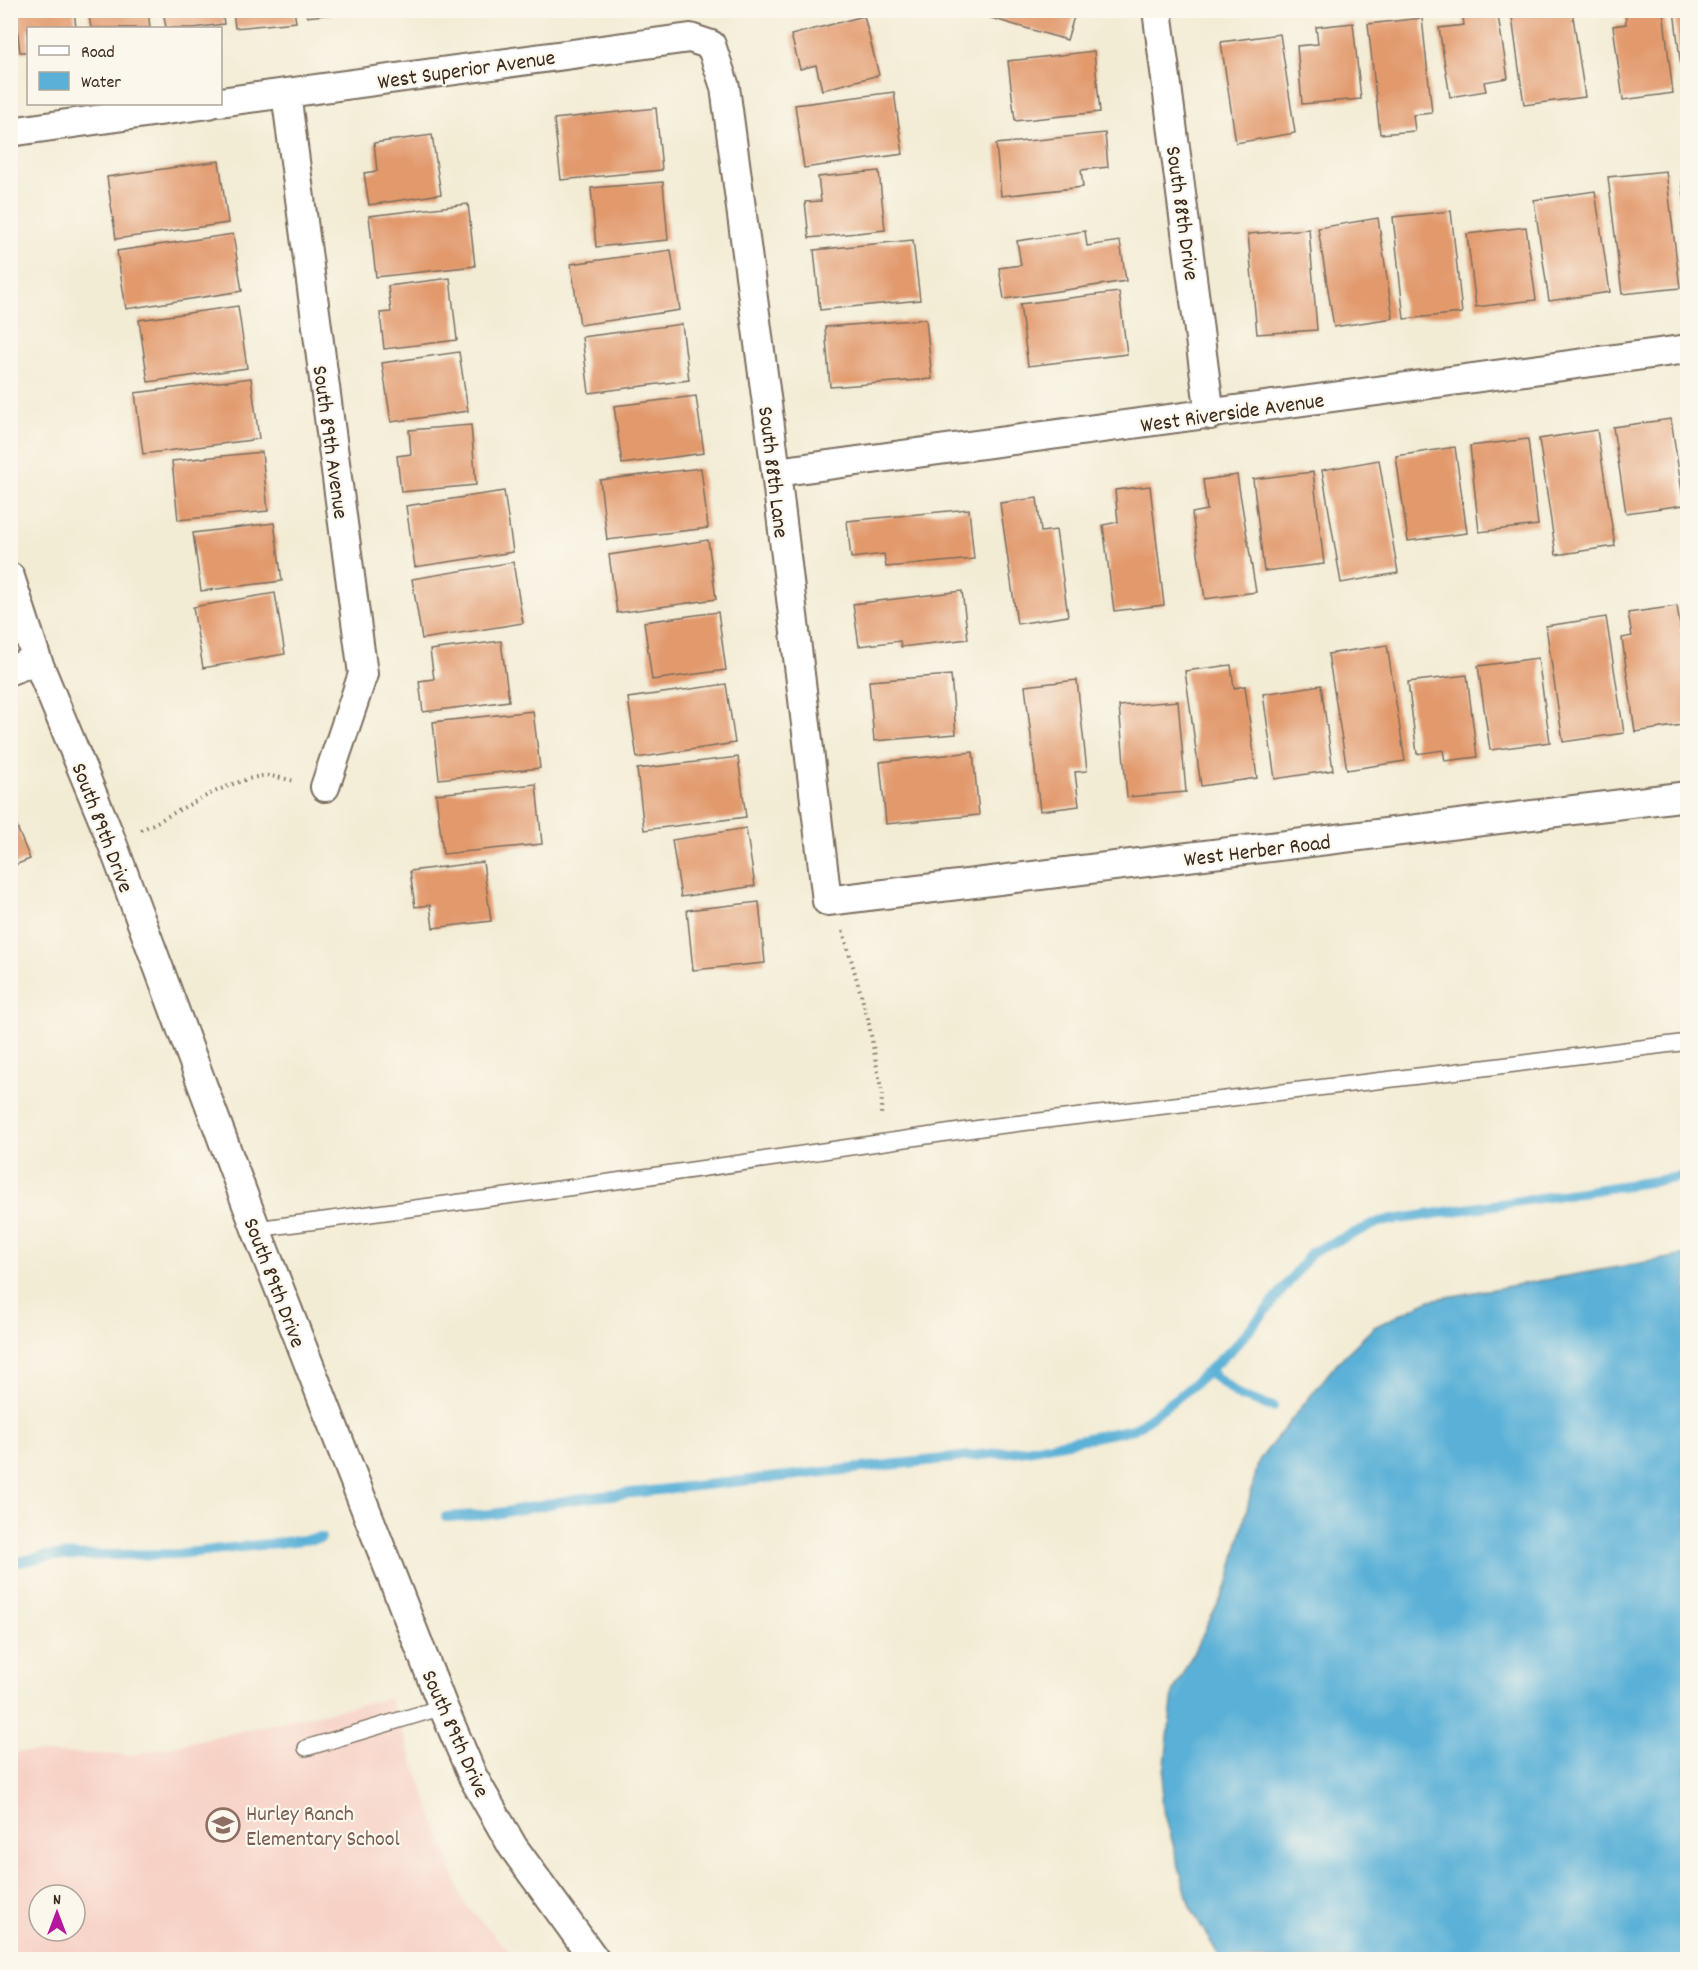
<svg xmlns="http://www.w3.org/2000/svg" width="1698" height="1970" font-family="Dekko,sans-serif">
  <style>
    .built { fill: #f7d1c6; fill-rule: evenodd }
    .water { fill: #5ab0d7; stroke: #4a6d7a; stroke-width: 1.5 }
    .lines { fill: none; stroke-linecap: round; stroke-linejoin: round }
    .stream { stroke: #5ab0d7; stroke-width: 10 }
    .building { fill: #e29a6d }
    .lane-casing { stroke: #7b6e5e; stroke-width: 18 }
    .street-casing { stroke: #7b6e5e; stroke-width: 32 }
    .path { stroke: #7b6e5e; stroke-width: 4; stroke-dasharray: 1.5 4.5; stroke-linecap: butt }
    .lane { stroke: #fff; stroke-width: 15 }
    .street { stroke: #fff; stroke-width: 28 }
    .labels { text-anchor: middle; stroke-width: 4.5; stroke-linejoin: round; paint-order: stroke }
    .street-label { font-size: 22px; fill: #3b2a1e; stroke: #fbf7ec }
    .education-label { font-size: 22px; fill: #785e54; stroke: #fbf7ec; text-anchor: start }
  </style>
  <rect width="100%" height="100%" fill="#fbf7ec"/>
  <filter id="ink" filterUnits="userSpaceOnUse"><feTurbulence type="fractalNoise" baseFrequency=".0167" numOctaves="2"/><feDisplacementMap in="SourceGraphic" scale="12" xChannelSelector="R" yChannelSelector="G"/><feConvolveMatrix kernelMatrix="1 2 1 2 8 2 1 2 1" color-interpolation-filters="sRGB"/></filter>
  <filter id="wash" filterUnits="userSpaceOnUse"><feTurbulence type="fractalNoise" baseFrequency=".008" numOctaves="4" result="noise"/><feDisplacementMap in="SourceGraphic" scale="24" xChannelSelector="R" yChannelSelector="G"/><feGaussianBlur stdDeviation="1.35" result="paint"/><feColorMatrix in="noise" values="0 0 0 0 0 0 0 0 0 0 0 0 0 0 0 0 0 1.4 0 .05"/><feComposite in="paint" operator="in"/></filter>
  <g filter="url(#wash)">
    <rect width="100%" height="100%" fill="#f3ecd5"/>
    <path class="built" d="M390,1698L464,1903L517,1959L11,1960V1752L132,1755ZM39,1895H75V1931H39Z"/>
    <polygon class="water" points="1687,1255 1687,1959 1221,1959 1190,1907 1161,1800 1173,1693 1229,1582 1259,1460 1337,1363 1374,1327 1430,1300"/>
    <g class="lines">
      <g class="stream">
        <polyline points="1208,1371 1240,1396 1273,1407"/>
        <polyline points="446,1517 494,1514 576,1499 1027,1450 1134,1429 1186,1391 1232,1349 1271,1305 1312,1252 1379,1222 1688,1176"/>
        <polyline points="10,1564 46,1556 178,1554 321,1538"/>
      </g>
    </g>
    <g id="blocks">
      <g class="building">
        <polygon points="15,10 74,10 76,28 28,28 28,52 20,52"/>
        <polygon points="88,10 148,10 150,28 91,28"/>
        <polygon points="163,10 222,10 224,24 193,28 166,28"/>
        <polygon points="233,10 294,10 296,22 235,28"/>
        <polygon points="307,10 349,10 349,12 307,17"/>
        <polygon points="986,10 1076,10 1067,40 984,16"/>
        <polygon points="1462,10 1497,10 1508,78 1484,82 1486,91 1450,97 1439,28 1464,25"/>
        <polygon points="1511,10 1572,10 1585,97 1524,105"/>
        <polygon points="1625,10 1663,10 1673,93 1623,100 1613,26 1626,24"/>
        <polygon points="1674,10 1688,10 1688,84 1683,84"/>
        <polygon points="864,16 879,75 822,90 816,65 800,69 791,35"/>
        <polygon points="1422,18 1432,113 1413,115 1415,131 1380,134 1368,24"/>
        <polygon points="1353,23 1361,99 1302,104 1297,46 1318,44 1316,27"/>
        <polygon points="1280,34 1295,133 1236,143 1221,42"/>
        <polygon points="1094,51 1100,112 1015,121 1008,61"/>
        <polygon points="894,92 903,154 804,168 795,105"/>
        <polygon points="656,108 662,170 561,180 554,119"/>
        <polygon points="1105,133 1108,167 1081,170 1083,187 1001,196 996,144"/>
        <polygon points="432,135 441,194 369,205 364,173 377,171 374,143"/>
        <polygon points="219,161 228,223 116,239 107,177"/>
        <polygon points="879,171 885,230 809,238 805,202 821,201 818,177"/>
        <polygon points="1666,171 1680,288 1622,294 1608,177"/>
        <polygon points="1688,180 1688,212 1686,212 1682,181"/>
        <polygon points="663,182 668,240 596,247 591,188"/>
        <polygon points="1595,191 1610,292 1549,301 1534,200"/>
        <polygon points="468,204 475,266 376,277 369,216"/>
        <polygon points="1451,211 1462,313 1404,319 1393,217"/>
        <polygon points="1378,218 1393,318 1334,327 1318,228"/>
        <polygon points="1526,227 1536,300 1476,307 1467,234"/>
        <polygon points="1309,229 1317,330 1257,334 1248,234"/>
        <polygon points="1085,231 1087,246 1120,241 1126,281 1004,299 999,268 1021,265 1017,241"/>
        <polygon points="233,234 242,291 126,309 117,251"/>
        <polygon points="913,240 920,300 820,310 814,250"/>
        <polygon points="671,250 680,310 580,325 571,264"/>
        <polygon points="450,278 457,340 384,349 380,313 391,312 388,286"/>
        <polygon points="1119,292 1127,354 1028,366 1020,304"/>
        <polygon points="238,306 247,368 148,382 139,320"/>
        <polygon points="926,319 932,379 830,387 825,327"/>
        <polygon points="682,324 689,380 589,393 582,337"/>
        <polygon points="459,352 468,411 391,422 382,363"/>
        <polygon points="251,378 259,439 143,454 135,393"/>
        <polygon points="696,396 704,453 622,464 614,406"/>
        <polygon points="1671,419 1684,505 1626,513 1613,427"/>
        <polygon points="471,425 476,485 401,492 397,456 411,454 409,430"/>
        <polygon points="1597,430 1615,546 1556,555 1539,439"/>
        <polygon points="1528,439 1538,525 1479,532 1470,446"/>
        <polygon points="1455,447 1467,533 1408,541 1396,456"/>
        <polygon points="262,452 268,511 178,520 172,461"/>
        <polygon points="1379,460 1398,573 1341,583 1322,470"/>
        <polygon points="701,468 708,528 607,540 600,480"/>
        <polygon points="1313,472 1324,564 1264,571 1253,479"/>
        <polygon points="1237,475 1256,592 1205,599 1192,513 1207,510 1203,480"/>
        <polygon points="1150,486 1164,605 1114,611 1103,525 1118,522 1115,490"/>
        <polygon points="504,491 513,552 415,567 406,506"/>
        <polygon points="1037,498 1041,532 1056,530 1068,616 1017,624 1000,503"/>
        <polygon points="969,509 974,559 886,567 884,554 851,558 847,521"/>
        <polygon points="274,523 282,581 201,591 193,533"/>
        <polygon points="708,540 716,599 617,613 609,555"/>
        <polygon points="513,562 523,623 422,639 412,579"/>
        <polygon points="962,591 968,639 901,647 900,641 859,646 853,604"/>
        <polygon points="275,593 285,654 203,668 193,607"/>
        <polygon points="1677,606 1688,681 1688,724 1635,732 1622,638 1632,636 1628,613"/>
        <polygon points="718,612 726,670 652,680 644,622"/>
        <polygon points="1606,617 1624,733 1563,742 1546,626"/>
        <polygon points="501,641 509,701 423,712 419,681 434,679 430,650"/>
        <polygon points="1387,645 1405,761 1347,770 1328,654"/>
        <polygon points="1538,658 1550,742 1490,750 1478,666"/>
        <polygon points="1231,665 1234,688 1245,686 1257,778 1201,786 1185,671"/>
        <polygon points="951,675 956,734 874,741 869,681"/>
        <polygon points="1467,675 1477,757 1445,761 1443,750 1417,754 1408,682"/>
        <polygon points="1077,680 1087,771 1075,772 1079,806 1040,811 1025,686"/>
        <polygon points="726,684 735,743 637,758 628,698"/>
        <polygon points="1321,685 1333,770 1275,779 1263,694"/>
        <polygon points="1178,701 1186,792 1127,797 1119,706"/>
        <polygon points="533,711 540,768 439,779 433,722"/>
        <polygon points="973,752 979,815 886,824 880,762"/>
        <polygon points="738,757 746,817 644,830 637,769"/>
        <polygon points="536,784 542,844 443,854 436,794"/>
        <polygon points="10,810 30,859 10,867"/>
        <polygon points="746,828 755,886 681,897 672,840"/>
        <polygon points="483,862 491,921 433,928 430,905 415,907 410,871"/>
        <polygon points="759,902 765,963 693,970 687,910"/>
      </g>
    </g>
  </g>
  <g filter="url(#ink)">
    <use href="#blocks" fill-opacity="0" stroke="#7b6e5e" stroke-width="1.5"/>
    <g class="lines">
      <defs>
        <g id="lane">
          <polyline points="256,1229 582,1186 988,1127 1452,1072 1688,1042"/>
          <polyline points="306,1748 443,1707"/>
        </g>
        <g id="street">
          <polyline points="1157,10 1210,415"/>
          <polyline points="286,93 363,674 325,787"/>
          <polyline points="220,102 690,38 711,45 725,87 776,472 827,901 1688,796"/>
          <polyline points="10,132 209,104"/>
          <polyline points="776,472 1688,349"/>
          <polyline points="10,577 37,660 108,832 256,1229 443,1707 473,1777 513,1847 595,1960"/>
          <polyline points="10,670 37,660"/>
        </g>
      </defs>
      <use href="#lane" class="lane-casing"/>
      <use href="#street" class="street-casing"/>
      <g class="path">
        <path d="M141,830C177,813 223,782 262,776C272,775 285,779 295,781"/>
        <polyline points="843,931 868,1019 882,1094 881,1116"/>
      </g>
      <use href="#lane" class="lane"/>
      <use href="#street" class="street"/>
    </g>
  </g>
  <defs>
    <symbol id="school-ring" viewBox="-11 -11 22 22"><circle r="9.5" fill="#fbf7ec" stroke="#8d6e63" stroke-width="1.5"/><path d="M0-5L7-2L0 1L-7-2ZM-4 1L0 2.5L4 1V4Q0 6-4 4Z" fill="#8d6e63"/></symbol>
  </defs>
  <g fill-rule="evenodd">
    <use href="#school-ring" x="204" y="1806" width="38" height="38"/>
  </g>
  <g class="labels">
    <g class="street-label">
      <text transform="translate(466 68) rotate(-8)" y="8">West Superior Avenue</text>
      <text transform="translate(1184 213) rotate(82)" y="8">South 88th Drive</text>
      <text transform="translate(1232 411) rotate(-8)" y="8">West Riverside Avenue</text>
      <text transform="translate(332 442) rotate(82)" y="8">South 89th Avenue</text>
      <text transform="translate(775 472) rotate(83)" y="8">South 88th Lane</text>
      <text transform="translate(104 827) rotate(69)" y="8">South 89th Drive</text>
      <text transform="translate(1257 849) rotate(-7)" y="8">West Herber Road</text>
      <text transform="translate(276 1282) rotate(69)" y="8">South 89th Drive</text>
      <text transform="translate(457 1733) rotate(66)" y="8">South 89th Drive</text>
    </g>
    <g class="education-label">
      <text x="246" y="1820">Hurley Ranch<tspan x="246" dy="25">Elementary School</tspan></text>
    </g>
  </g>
  <rect width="1698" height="1970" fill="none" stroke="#fbf7ec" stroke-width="36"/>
  <rect x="27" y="27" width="195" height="78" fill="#fbf7ec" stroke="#aea59a" stroke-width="1.5"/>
  <rect x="39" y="46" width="30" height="9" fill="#ffffff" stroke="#aea59a" stroke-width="1.5"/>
  <text x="81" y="57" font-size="18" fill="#3b2a1e">Road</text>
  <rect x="39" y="72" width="30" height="18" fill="#5ab0d7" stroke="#aea59a" stroke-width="1.5"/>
  <text x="81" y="87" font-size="18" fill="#3b2a1e">Water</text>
  <g transform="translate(57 1913)"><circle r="28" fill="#fbf7ec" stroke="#aea59a" stroke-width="1.5"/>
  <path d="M0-4.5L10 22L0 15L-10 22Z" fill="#b5179e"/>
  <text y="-9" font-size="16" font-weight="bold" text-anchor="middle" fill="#3b2a1e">N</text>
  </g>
</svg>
